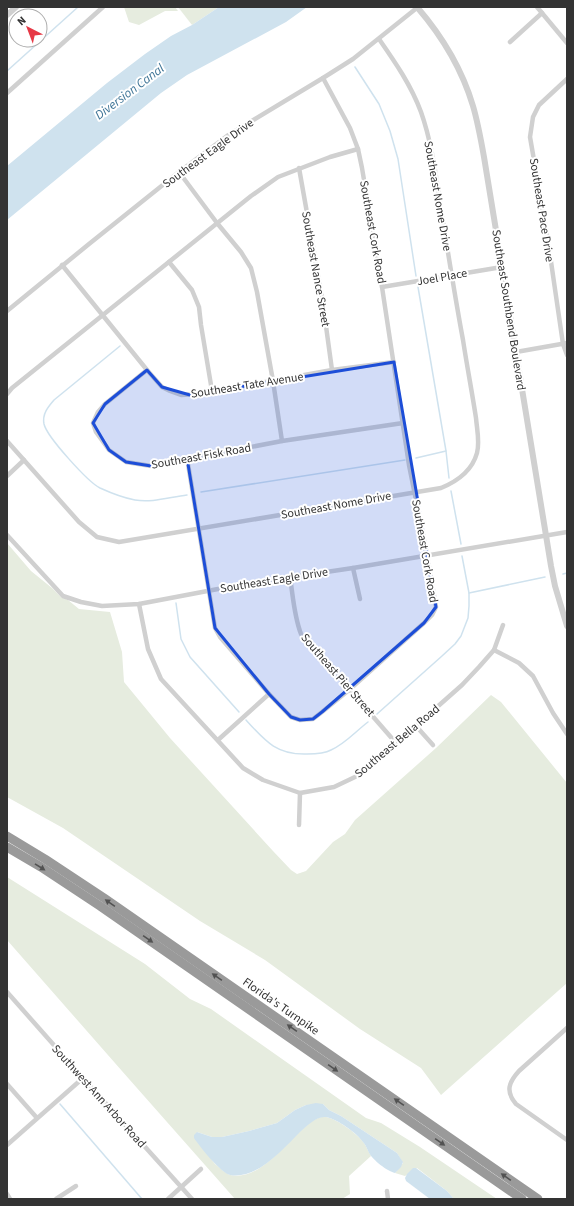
<svg xmlns="http://www.w3.org/2000/svg" width="574" height="1206" font-family="'Source Sans 3',sans-serif">
  <style>
    .green { fill: #e6ecdf }
    .water { fill: #cfe2ee }
    .lines { fill: none; stroke-linecap: round; stroke-linejoin: round }
    .stream { stroke: #cfe2ee; stroke-width: 1.5 }
    .minor { stroke: #d0d0d0; stroke-width: 4.5 }
    .tertiary { stroke: #d0d0d0; stroke-width: 6 }
    .motorway { stroke: #9a9a9a; stroke-width: 9 }
    .oneway { fill: #525252 }
    .marked { fill: #1d4ed8; fill-opacity: 0.2; stroke: #1d4ed8; stroke-width: 3; stroke-linejoin: round }
    .labels { text-anchor: middle; stroke-width: 4; stroke-linejoin: round; paint-order: stroke }
    .street-label { font-size: 12px; fill: #333; stroke: #fff }
    .water-label { font-size: 13px; font-style: italic; fill: #3f7597; stroke: #fff }
  </style>
  <rect width="100%" height="100%" fill="#fff"/>
  <g class="green">
    <polygon points="124,7 175,7 178,11 165,11 139,25 129,22"/>
    <polygon points="178,7 219,7 192,25"/>
    <polygon points="7,543 31,571 52,588 61,597 68,600 79,609 110,612 122,652 124,682 170,738 273,851 291,870 297,874 306,871 333,842 345,834 355,820 436,748 491,695 501,702 567,783 567,983 441,1095 421,1068 360,1029 265,960 200,921 63,828 7,797"/>
    <path d="M7,877L145,964L190,999L211,1009L366,1118L381,1123L420,1147L497,1199H454L447,1191L417,1168L405,1176L395,1173L403,1163L397,1153L341,1116L329,1110L323,1104L306,1105L295,1110L277,1123L249,1131L222,1137H212L197,1132C202,1141 208,1156 215,1164C219,1167 225,1173 230,1175C269,1184 302,1113 326,1117C337,1119 358,1134 364,1143C367,1147 368,1152 371,1156L349,1176L350,1194L342,1199H235L129,1079L7,940Z"/>
  </g>
  <g class="water">
    <polygon points="219,7 307,7 286,22 187,75 161,93 7,220 7,166 107,83 145,54 171,36 192,25"/>
    <path d="M316,1103L323,1104L329,1110L341,1116L397,1153L403,1162L401,1167L395,1173C387,1171 373,1160 369,1153C367,1149 366,1145 363,1142C357,1133 337,1119 326,1117C316,1116 307,1126 300,1132C283,1149 257,1180 230,1175C221,1173 200,1147 194,1138V1135L197,1132L212,1137H222L249,1131L277,1123L295,1110L306,1105Z"/>
    <polygon points="413,1168 416,1168 447,1191 454,1199 430,1199 406,1181 405,1178 407,1174"/>
  </g>
  <g class="lines">
    <g class="stream">
      <polyline points="355,67 379,104 390,131 398,159 416,276"/>
      <polyline points="7,71 78,7"/>
      <polyline points="418,287 446,451 449,478"/>
      <path d="M120,346L54,400C48,407 42,414 44,424C47,437 88,482 100,488C111,493 124,498 135,500C152,503 170,497 187,495"/>
      <polyline points="416,458 446,451"/>
      <polyline points="451,491 461,544"/>
      <polyline points="201,492 405,460"/>
      <polyline points="563,574 567,573"/>
      <polyline points="469,593 545,577"/>
      <polyline points="176,603 181,639 190,657 239,712"/>
      <polyline points="377,714 442,656 455,644 461,636 468,618 469,606 469,593 462,556"/>
      <path d="M246,720C266,742 277,755 307,754C315,754 324,754 331,750C345,744 356,731 368,722"/>
      <polyline points="60,1104 142,1199"/>
    </g>
    <g class="minor">
      <polyline points="537,7 567,43"/>
      <polyline points="510,42 542,13"/>
      <polyline points="567,79 539,105 533,117 530,137 548,241 563,344 567,355"/>
      <polyline points="7,93 103,7"/>
      <polyline points="299,168 322,297 332,370"/>
      <polyline points="179,172 217,223 241,252 251,268 257,292 273,381 282,441"/>
      <polyline points="169,262 192,290 199,307 201,325 212,391"/>
      <polyline points="62,265 147,370 162,387 170,391 181,395 199,394 332,370 394,362"/>
      <polyline points="382,287 502,267"/>
      <polyline points="7,311 89,244 179,172 227,136 323,78 353,59 418,7"/>
      <polyline points="516,352 567,343"/>
      <polyline points="147,370 105,404 98,412 93,423 96,432 109,450 126,462 151,466 282,441 403,423"/>
      <polyline points="7,394 12,388 251,196 278,177 330,157 358,149"/>
      <path d="M7,441L79,522L97,537L119,542L441,488C458,481 472,471 477,453C480,442 477,430 476,418C472,392 467,366 463,340C455,297 448,253 441,209C436,177 432,143 421,112C411,85 395,62 379,39"/>
      <polyline points="187,458 215,628 220,637 269,694 291,717 300,720 313,719 322,712 349,690 424,623 432,615 436,607 427,555 409,465 382,287 362,168 358,149 350,128 323,78"/>
      <polyline points="7,476 24,460"/>
      <polyline points="7,535 63,596 81,602 102,606 139,604 239,585 353,568 567,532"/>
      <polyline points="353,568 360,599"/>
      <path d="M290,577C293,596 294,616 301,634L396,743"/>
      <polyline points="139,604 148,649 161,679 243,768 263,780 300,793 334,787 355,777 376,761 462,685 479,667 494,650 503,625"/>
      <polyline points="494,650 519,663 533,676 553,713 567,734"/>
      <polyline points="416,726 433,745"/>
      <polyline points="218,740 269,694"/>
      <polyline points="299,825 300,793"/>
      <polyline points="7,992 83,1078 192,1199"/>
      <path d="M567,1028L519,1071C509,1082 505,1091 516,1104L567,1140"/>
      <polyline points="7,1084 37,1118"/>
      <polyline points="7,1145 83,1078"/>
      <polyline points="387,1191 388,1199"/>
      <polyline points="7,1194 10,1199"/>
      <polyline points="56,1199 76,1186"/>
      <polyline points="168,1199 201,1169"/>
    </g>
    <g class="tertiary">
      <path d="M417,7C442,36 462,69 473,106C478,123 481,140 484,157L551,566L555,586L567,626"/>
      <polyline points="7,15 16,7"/>
    </g>
    <g class="motorway">
      <polyline points="7,836 45,859 104,898 538,1199"/>
      <polyline points="7,847 41,867 100,906 522,1199"/>
    </g>
  </g>
  <defs><path id="oneway-solid" d="M-6-.8H1V-3.2L6.5 0L1 3.2V.8H-6Z"/></defs>
  <g class="oneway">
    <use href="#oneway-solid" transform="translate(40 867) rotate(32)"/>
    <use href="#oneway-solid" transform="translate(110 903) rotate(-145)"/>
    <use href="#oneway-solid" transform="translate(148 939) rotate(35)"/>
    <use href="#oneway-solid" transform="translate(217 977) rotate(-145)"/>
    <use href="#oneway-solid" transform="translate(292 1028) rotate(-145)"/>
    <use href="#oneway-solid" transform="translate(333 1068) rotate(35)"/>
    <use href="#oneway-solid" transform="translate(399 1102) rotate(-145)"/>
    <use href="#oneway-solid" transform="translate(440 1142) rotate(35)"/>
    <use href="#oneway-solid" transform="translate(506 1177) rotate(-145)"/>
  </g>
  <path class="marked" d="M394,362L436,607L424,623L322,712L313,719L300,720L291,717L269,694L215,628L187,458L151,466L126,462L109,450L93,423L105,404L147,370L162,387L190,395Z"/>
  <g class="labels">
    <g class="street-label">
      <text transform="translate(208 153) rotate(-36)" y="4">Southeast Eagle Drive</text>
      <text transform="translate(438 196) rotate(80)" y="4">Southeast Nome Drive</text>
      <text transform="translate(542 210) rotate(81)" y="4">Southeast Pace Drive</text>
      <text transform="translate(373 232) rotate(80)" y="4">Southeast Cork Road</text>
      <text transform="translate(316 269) rotate(80)" y="4">Southeast Nance Street</text>
      <text transform="translate(442 277) rotate(-10)" y="4">Joel Place</text>
      <text transform="translate(509 310) rotate(81)" y="4">Southeast Southbend Boulevard</text>
      <text transform="translate(247 385) rotate(-9)" y="4">Southeast Tate Avenue</text>
      <text transform="translate(201 456) rotate(-10)" y="4">Southeast Fisk Road</text>
      <text transform="translate(336 505) rotate(-10)" y="4">Southeast Nome Drive</text>
      <text transform="translate(425 551) rotate(80)" y="4">Southeast Cork Road</text>
      <text transform="translate(274 580) rotate(-9)" y="4">Southeast Eagle Drive</text>
      <text transform="translate(338 675) rotate(49)" y="4">Southeast Pier Street</text>
      <text transform="translate(397 741) rotate(-40)" y="4">Southeast Bella Road</text>
      <text transform="translate(281 1006) rotate(35)" y="4">Florida's Turnpike</text>
      <text transform="translate(99 1096) rotate(48)" y="4">Southwest Ann Arbor Road</text>
    </g>
    <g class="water-label">
      <text transform="translate(129 91) rotate(-37)" y="5">Diversion Canal</text>
    </g>
  </g>
  <rect width="574" height="1206" fill="none" stroke="#333333" stroke-width="16"/>
  <g transform="translate(28 28) rotate(318)"><circle r="19" fill="#ffffff" stroke="#adadad"/>
  <path d="M0-3L7 15L0 10L-7 15Z" fill="#e63946"/>
  <text y="-6" font-size="11" font-weight="bold" text-anchor="middle" fill="#333333">N</text>
  </g>
</svg>
